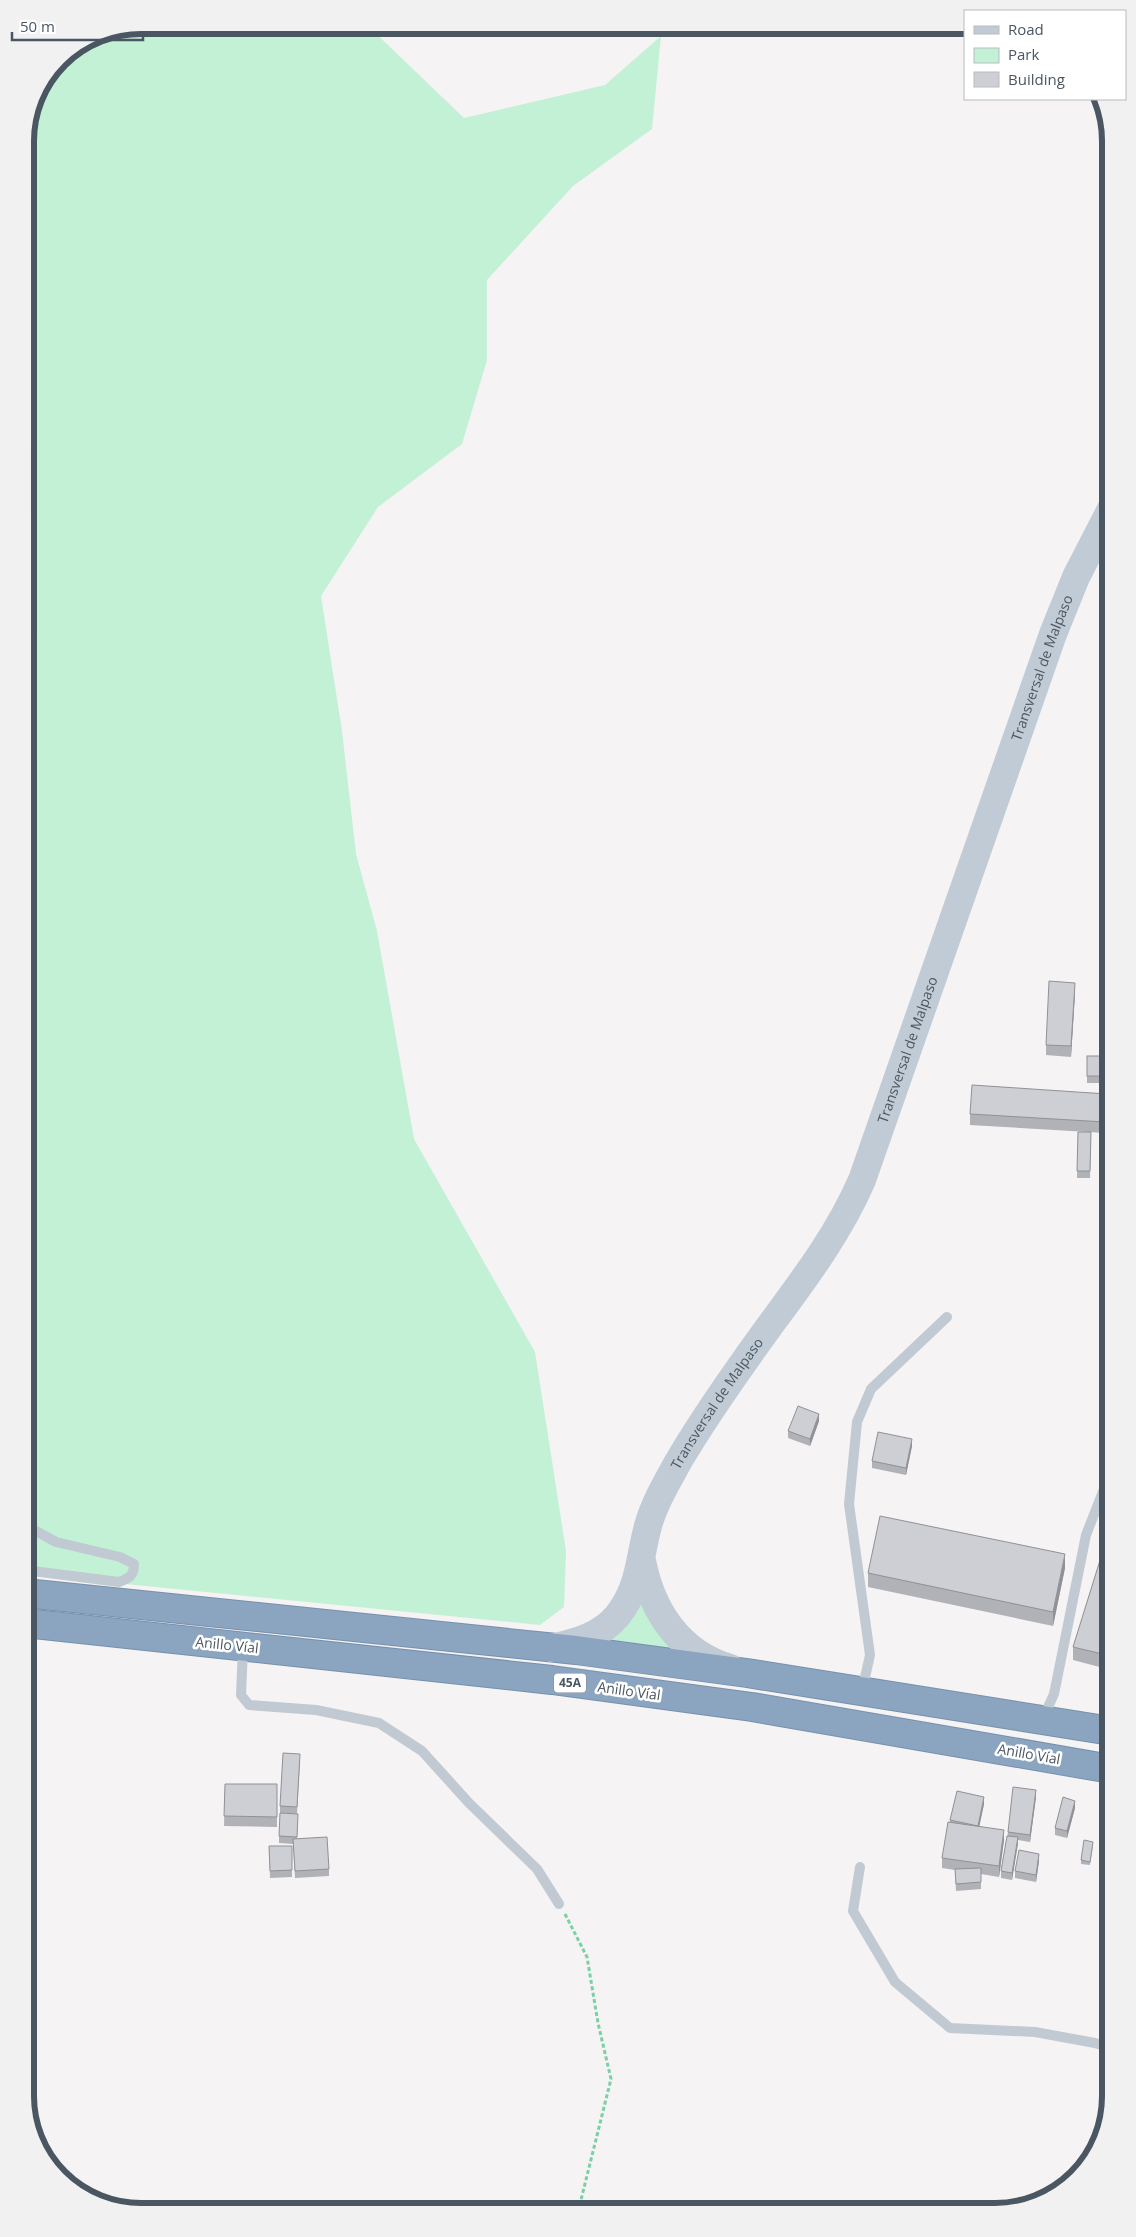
<svg xmlns="http://www.w3.org/2000/svg" width="1136" height="2237" font-family="'Open Sans',sans-serif">
  <style>
    .green { fill: #c3f1d5 }
    .lines { fill: none; stroke-linecap: round; stroke-linejoin: round }
    .highway-casing { stroke: #7690ad; stroke-width: 30 }
    .path { stroke: #7ad0a6; stroke-width: 3; stroke-dasharray: 4 2.5; stroke-linecap: butt }
    .lane { stroke: #c1cad2; stroke-width: 10 }
    .secondary { stroke: #c1cbd6; stroke-width: 28 }
    .highway { stroke: #8ba5c1; stroke-width: 28 }
    .wall { fill: #b0b2b7 }
    .shaded-wall { fill: #909195 }
    .building { fill: #cdcfd5; stroke: #909195 }
    .labels { text-anchor: middle; stroke-width: 5; stroke-linejoin: round; paint-order: stroke }
    .shield { fill: #fff; stroke: #808990; stroke-width: 1 }
    .shield-label { font-size: 12px; font-weight: bold; fill: #4a5661 }
    .street-label { font-size: 14px; fill: #4a5661; stroke: #fff }
    .rim { fill: none; stroke: #4a5661; stroke-width: 6 }
  </style>
  <rect width="100%" height="100%" fill="#f5f3f3"/>
  <g class="green">
    <polygon points="141,25 367,25 464,118 605,85 661,36 652,129 573,186 487,280 487,360 462,444 378,507 321,596 342,731 356,854 377,931 414,1139 535,1352 566,1551 564,1607 540,1625 25,1574 25,133 34,96 59,59 97,34"/>
    <polygon points="641,1595 703,1660 592,1642"/>
  </g>
  <g class="lines">
    <defs>
      <g id="highway">
        <polyline points="25,1593 576,1650 747,1673 1111,1731"/>
        <polyline points="25,1623 552,1680 752,1707 1111,1769"/>
      </g>
    </defs>
    <use href="#highway" class="highway-casing"/>
    <polyline class="path" points="565,1914 587,1957 598,2023 611,2079 578,2212"/>
    <g class="lane">
      <path d="M25,1570L119,1582C129,1578 134,1576 134,1564L120,1557L56,1542L25,1525"/>
      <polyline points="243,1648 241,1695 249,1705 316,1710 379,1723 422,1751 469,1803 537,1869 559,1904"/>
      <polyline points="862,1691 870,1655 849,1504 857,1422 871,1389 947,1317"/>
      <polyline points="1043,1718 1054,1694 1086,1535 1111,1471"/>
      <polyline points="860,1867 853,1911 895,1982 950,2028 1035,2032 1095,2043 1111,2048"/>
    </g>
    <g class="secondary">
      <path d="M642,1561C652,1611 679,1653 730,1668"/>
      <path id="s1" d="M552,1648C577,1642 601,1636 618,1615C640,1587 639,1559 648,1526C654,1504 667,1482 678,1462C706,1414 739,1368 771,1324C805,1278 839,1233 862,1180L1053,634L1076,577L1111,509"/>
    </g>
    <use href="#highway" class="highway"/>
  </g>
  <g class="wall">
    <polygon points="1111,584 1111,601 1110,600 1110,586"/>
    <polygon points="1075,993 1071,1057 1046,1055 1046,1045"/>
    <rect x="1087" y="1056" width="23" height="27"/>
    <polygon points="1107,1104 1105,1133 970,1125 970,1114"/>
    <polygon points="1078,1132 1091,1132 1090,1178 1077,1178"/>
    <polygon points="819,1421 810,1446 788,1438 788,1431"/>
    <polygon points="912,1446 906,1475 872,1468 872,1461"/>
    <polygon points="1111,1525 1111,1670 1073,1660 1073,1647"/>
    <polygon points="1065,1568 1053,1626 868,1587 868,1573"/>
    <polygon points="300,1761 297,1814 280,1813 280,1806"/>
    <polygon points="225,1784 277,1784 277,1827 224,1826"/>
    <polygon points="1036,1797 1030,1842 1018,1840 1012,1880 1001,1878 1001,1871 1008,1832"/>
    <polygon points="984,1804 979,1826 1004,1840 999,1877 981,1874 981,1889 956,1891 955,1870 942,1868 942,1858 950,1820"/>
    <polygon points="1075,1808 1067,1838 1055,1835 1055,1828"/>
    <polygon points="298,1821 297,1839 329,1869 329,1876 295,1878 293,1844 279,1843 279,1836"/>
    <polygon points="269,1846 292,1846 292,1877 270,1878"/>
    <polygon points="1093,1846 1090,1865 1081,1864 1081,1860"/>
    <polygon points="1039,1861 1036,1882 1015,1878 1015,1871"/>
  </g>
  <g class="shaded-wall">
    <polygon points="1075,983 1075,993 1071,1057 1071,1046"/>
    <polygon points="1107,1094 1107,1104 1105,1133 1105,1122"/>
    <polygon points="819,1414 819,1421 810,1446 810,1439"/>
    <polygon points="912,1439 912,1446 906,1475 906,1468"/>
    <polygon points="1065,1554 1065,1568 1053,1626 1053,1612"/>
    <polygon points="1036,1790 1036,1797 1030,1842 1030,1835"/>
    <polygon points="984,1797 984,1804 978,1833 978,1826"/>
    <polygon points="1075,1801 1075,1808 1067,1838 1067,1831"/>
    <polygon points="1004,1830 1004,1840 999,1877 999,1866"/>
    <polygon points="1018,1837 1018,1844 1012,1880 1012,1873"/>
    <polygon points="1039,1854 1039,1861 1036,1882 1036,1875"/>
  </g>
  <g class="building">
    <polygon points="1049,981 1075,983 1071,1046 1046,1045"/>
    <rect x="1087" y="1056" width="23" height="20"/>
    <polygon points="972,1085 1107,1094 1105,1122 970,1114"/>
    <polygon points="1078,1132 1091,1132 1090,1171 1077,1171"/>
    <polygon points="798,1406 819,1414 810,1439 788,1431"/>
    <polygon points="878,1432 912,1439 906,1468 872,1461"/>
    <polygon points="880,1516 1065,1554 1053,1612 868,1573"/>
    <polygon points="1111,1525 1111,1656 1073,1647"/>
    <polygon points="283,1753 300,1754 297,1807 280,1806"/>
    <polygon points="225,1784 277,1784 277,1817 224,1816"/>
    <polygon points="1013,1787 1036,1790 1030,1835 1008,1832"/>
    <polygon points="957,1791 984,1797 978,1826 950,1820"/>
    <polygon points="1063,1797 1075,1801 1067,1831 1055,1828"/>
    <polygon points="280,1813 298,1814 297,1837 279,1836"/>
    <polygon points="948,1822 1004,1830 999,1866 942,1858"/>
    <polygon points="1007,1836 1018,1837 1012,1873 1001,1871"/>
    <polygon points="327,1837 329,1869 295,1871 293,1839"/>
    <polygon points="1084,1840 1093,1842 1090,1862 1081,1860"/>
    <polygon points="269,1846 292,1846 292,1870 270,1871"/>
    <polygon points="1019,1850 1039,1854 1036,1875 1015,1871"/>
    <polygon points="981,1868 981,1882 956,1884 955,1869"/>
  </g>
  <g class="labels">
    <rect class="shield" x="554" y="1673.5" width="32" height="19" rx="4"/>
    <g class="shield-label">
      <text x="570" y="1687">45A</text>
    </g>
    <g class="street-label">
      <text dy="5" stroke="none"><textPath href="#s1" startOffset="1121">Transversal de Malpaso</textPath></text>
      <text dy="5" stroke="none"><textPath href="#s1" startOffset="716">Transversal de Malpaso</textPath></text>
      <text dy="5" stroke="none"><textPath href="#s1" startOffset="311">Transversal de Malpaso</textPath></text>
      <text transform="translate(227 1645) rotate(6)" y="5">Anillo Víal</text>
      <text transform="translate(629 1691) rotate(8)" y="5">Anillo Víal</text>
      <text transform="translate(1029 1754) rotate(10)" y="5">Anillo Víal</text>
    </g>
  </g>
  <path d="M0 0H1136V2237H0ZM141 34H995A107 107 0 0 1 1102 141V2096A107 107 0 0 1 995 2203H141A107 107 0 0 1 34 2096V141A107 107 0 0 1 141 34Z" fill="#f1f1f2" fill-rule="evenodd"/>
  <path class="rim" d="M141 34H995A107 107 0 0 1 1102 141V2096A107 107 0 0 1 995 2203H141A107 107 0 0 1 34 2096V141A107 107 0 0 1 141 34Z"/>
  <rect x="964" y="10" width="162" height="90" fill="#ffffff" stroke="#b7bbc0"/>
  <rect x="974" y="26" width="25" height="8" fill="#c1cbd6" stroke="#b7bbc0"/>
  <text x="1008" y="35" font-size="15" fill="#4a5661">Road</text>
  <rect x="974" y="48" width="25" height="15" fill="#c3f1d5" stroke="#b7bbc0"/>
  <text x="1008" y="60" font-size="15" fill="#4a5661">Park</text>
  <rect x="974" y="72" width="25" height="15" fill="#cdcfd5" stroke="#b7bbc0"/>
  <text x="1008" y="85" font-size="15" fill="#4a5661">Building</text>
  <path d="M12 32v8h131v-8" fill="none" stroke="#4a5661" stroke-width="2.5"/>
  <text x="20" y="32" font-size="15" fill="#4a5661" stroke="#ffffff" stroke-width="4" paint-order="stroke">50 m</text>
</svg>
